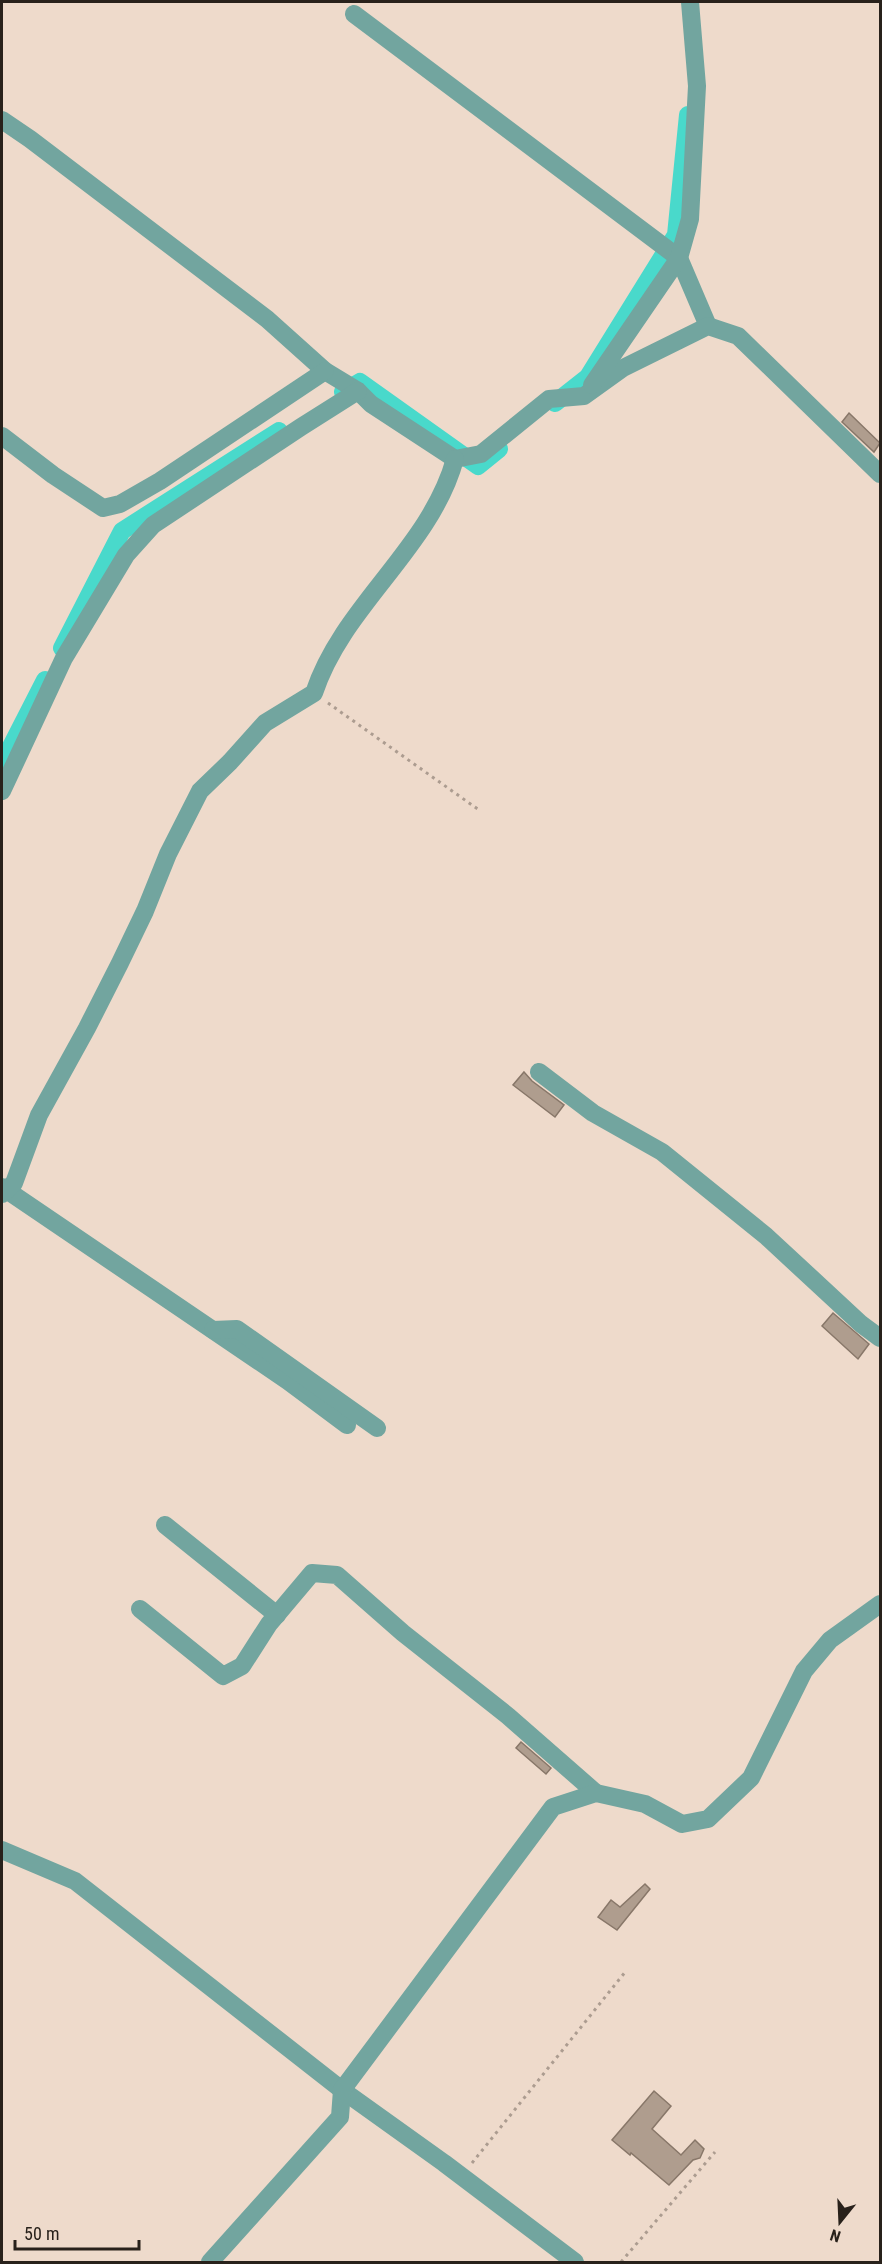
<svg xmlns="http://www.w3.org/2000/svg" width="882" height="2264" font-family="'Roboto Condensed',sans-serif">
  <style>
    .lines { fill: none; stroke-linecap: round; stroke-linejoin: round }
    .canal { stroke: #49d9cb; stroke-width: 18 }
    .building { fill: #af9d8e; stroke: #887769; stroke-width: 1.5 }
    .path { stroke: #ac9c90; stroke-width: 3; stroke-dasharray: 3 4.5; stroke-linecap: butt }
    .minor { stroke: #72a59f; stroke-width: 18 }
  </style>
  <rect width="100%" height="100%" fill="#eedacb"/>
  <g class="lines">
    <g class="canal">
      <polyline points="343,392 360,382 478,466 499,449"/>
      <polyline points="555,403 588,377 676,235 688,115"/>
      <polyline points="62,648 122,531 279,431"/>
      <polyline points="2,764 45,680"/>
    </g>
  </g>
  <g class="building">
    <polygon points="849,413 880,443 874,452 842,422"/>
    <polygon points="524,1072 532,1081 564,1105 555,1117 513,1085"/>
    <polygon points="833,1313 869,1344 858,1359 822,1326"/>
    <polygon points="521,1742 551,1768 546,1774 516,1748"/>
    <polygon points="645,1884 650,1889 617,1930 598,1917 611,1900 620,1907"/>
    <polygon points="654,2091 671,2106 652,2129 681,2155 695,2140 704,2149 700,2158 693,2160 669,2185 631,2153 630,2155 612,2140"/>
  </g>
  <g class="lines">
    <g class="path">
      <polyline points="328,703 479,810"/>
      <polyline points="472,2163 626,1971"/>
      <polyline points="621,2262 715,2152"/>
    </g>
    <g class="minor">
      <polyline points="354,14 679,258 708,326"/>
      <polyline points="2,120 30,139 267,319 325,371 358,391 371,404 455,459 481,454 549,399 584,396 623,368 708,326 738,336 880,474"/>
      <polyline points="592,385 679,258 690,219 697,86 690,2"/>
      <polyline points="2,436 53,475 103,508 120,504 160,481 325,371"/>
      <polyline points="2,791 64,658 126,555 153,525 301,427 358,391"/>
      <polyline points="539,1072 593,1113 662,1152 766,1236 861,1324 880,1338"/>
      <polyline points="2,1187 288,1381 347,1425"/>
      <path d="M2,1194L14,1183L39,1115L87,1028L120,963L145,911L168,854L200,791L230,762L265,723L314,693C343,605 430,549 455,459"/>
      <polyline points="213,1330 237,1329 377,1428"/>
      <polyline points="165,1525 277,1615"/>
      <polyline points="140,1609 223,1676 242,1666 269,1624 312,1573 337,1575 403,1633 508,1716 596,1793"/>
      <polyline points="2,1850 75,1881 342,2090 444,2163 575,2262"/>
      <polyline points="210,2262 340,2117 342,2090 553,1807 596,1793 645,1804 682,1824 708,1819 751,1778 804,1671 830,1640 880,1604"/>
    </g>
  </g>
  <rect width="882" height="2264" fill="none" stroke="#28211b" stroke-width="6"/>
  <g transform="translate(840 2222) rotate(198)" stroke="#eedacb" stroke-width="4.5" paint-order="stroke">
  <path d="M0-4.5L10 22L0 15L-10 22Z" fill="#28211b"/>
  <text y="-9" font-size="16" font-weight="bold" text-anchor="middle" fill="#28211b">N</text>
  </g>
  <path d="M15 2240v9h124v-9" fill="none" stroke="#28211b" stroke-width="3"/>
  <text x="24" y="2240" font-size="18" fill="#28211b" stroke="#eedacb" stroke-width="4.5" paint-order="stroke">50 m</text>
</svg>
